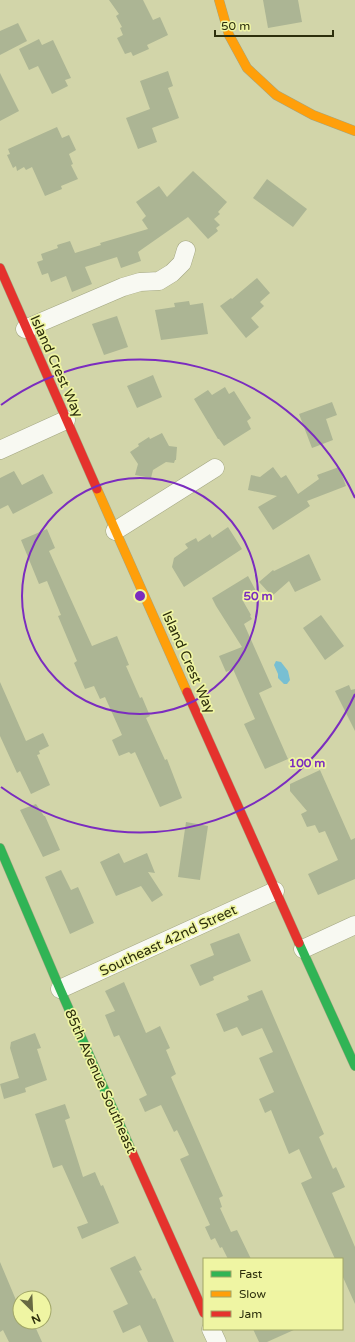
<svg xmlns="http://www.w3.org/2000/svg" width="355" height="1342" font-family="'Varela Round',sans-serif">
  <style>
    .water { fill: #78bfd2 }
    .building { fill: #acb594 }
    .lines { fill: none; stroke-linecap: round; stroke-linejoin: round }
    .street-casing { stroke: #a3a682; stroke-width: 19 }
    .fast-casing { stroke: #a3a682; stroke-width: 10 }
    .slow-casing { stroke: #a3a682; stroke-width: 10 }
    .jam-casing { stroke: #a3a682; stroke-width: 10 }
    .street { stroke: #f8f9f2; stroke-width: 18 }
    .fast { stroke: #30b455; stroke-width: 9 }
    .slow { stroke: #ff9f0a; stroke-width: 9 }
    .jam { stroke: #e5322d; stroke-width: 9 }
    .ring { fill: none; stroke: #7b2cbf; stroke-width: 2 }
    .labels { text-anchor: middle; stroke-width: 3.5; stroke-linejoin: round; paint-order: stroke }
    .street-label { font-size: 14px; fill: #2d2f0c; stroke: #eff5a3 }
    .centre { fill: #7b2cbf; stroke: #eff5a3; stroke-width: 2 }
    .ring-label { font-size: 12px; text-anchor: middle; font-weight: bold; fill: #7b2cbf; stroke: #eff5a3; stroke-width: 3.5; stroke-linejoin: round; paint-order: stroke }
  </style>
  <rect width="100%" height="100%" fill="#d2d5a9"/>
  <polygon class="water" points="276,661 281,662 288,671 290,680 287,684 284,684 278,678 278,674 274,665"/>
  <g class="building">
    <polygon points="109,0 143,0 153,20 160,17 168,35 147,45 149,49 133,56 131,52 125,54 117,38 123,35 120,28 122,27 116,16 119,14"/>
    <polygon points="263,0 298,0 302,22 268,28"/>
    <polygon points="18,23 27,41 0,55 0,31"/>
    <polygon points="39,39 42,45 53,40 71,78 65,80 68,86 52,94 38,66 29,70 19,49"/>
    <polygon points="168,71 173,86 168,88 179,118 152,128 157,142 138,149 126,118 150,109 140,81"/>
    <polygon points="0,73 19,111 0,121"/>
    <polygon points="57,127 62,138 69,135 76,150 69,154 73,164 71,165 78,179 61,186 62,189 45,196 32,167 26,170 24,167 17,171 16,166 13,168 7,155 10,154 8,149"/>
    <polygon points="193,171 227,202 218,212 220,214 214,219 220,225 216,228 218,231 208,239 188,217 138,252 141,261 121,268 117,257 85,267 92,284 72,292 66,276 51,282 48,273 42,275 37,262 43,260 41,254 58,248 57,245 70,241 75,253 101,245 100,243 148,229 142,220 146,216 136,202 159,186 167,197"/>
    <polygon points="267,179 307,209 293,227 253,198"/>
    <polygon points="257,278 270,293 260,302 264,306 251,318 259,327 246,338 220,306 231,298 232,299"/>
    <polygon points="189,301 190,305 203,303 208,334 161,340 155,310 175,307 174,303"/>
    <polygon points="117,316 128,347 104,355 92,324"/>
    <polygon points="153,375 162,397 137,408 127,386"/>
    <polygon points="225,387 229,394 234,391 251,418 247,421 251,429 224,446 219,439 218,439 194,399 208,390 212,395"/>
    <polygon points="332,402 337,415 326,419 333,440 312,448 299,414"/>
    <polygon points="162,433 169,446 177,447 176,460 175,460 174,463 166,462 153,470 151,478 135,475 138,464 130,452 139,446 138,444 149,437 150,439"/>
    <polygon points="273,467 281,478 286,475 298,494 319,479 317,475 339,467 346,486 307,501 310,506 273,530 258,507 277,496 248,490 251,475 260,477"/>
    <polygon points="14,471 22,485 43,474 53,493 13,514 8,505 0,509 0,478"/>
    <polygon points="228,527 242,549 184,587 172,567 174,558 188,548 185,544 196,538 198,542 210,534 212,538"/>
    <polygon points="47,529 55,548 49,551 92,646 117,636 129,665 126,666 140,698 142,697 150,716 146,718 165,760 167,759 182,798 160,807 135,752 131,754 129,752 119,756 112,740 122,735 105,697 100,699 94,686 85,689 74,663 77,661 58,616 61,615 47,581 39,584 21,540"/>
    <polygon points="309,554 321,580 295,592 289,581 272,596 259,582 273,570 274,571"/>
    <polygon points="248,576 257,593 243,601 251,615 250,616 252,619 244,624 272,687 259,693 288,759 265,769 244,724 255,719 233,669 226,672 219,656 242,647 216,606 212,598"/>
    <polygon points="321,615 344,646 325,660 303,628"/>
    <polygon points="0,682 26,741 43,733 49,746 39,751 40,754 37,755 50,785 31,794 20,771 17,773 0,736"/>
    <polygon points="349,685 351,690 355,689 355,731 335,691"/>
    <polygon points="320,770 351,840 355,838 355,879 318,895 308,874 338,860 325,831 319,833 315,825 307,827 301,814 307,811 290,791 290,784"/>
    <polygon points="36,804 44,816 45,816 60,850 43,857 20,810"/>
    <polygon points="186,822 208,826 200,880 178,877"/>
    <polygon points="119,853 124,863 147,853 155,873 148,872 163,895 152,902 141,886 116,896 100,862"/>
    <polygon points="61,870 71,890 78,887 94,923 70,934 45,877"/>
    <polygon points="239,933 251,961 213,977 214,980 200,986 190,965 214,955 210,944"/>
    <polygon points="124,982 146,1033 160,1026 170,1048 166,1050 176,1074 171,1077 223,1196 219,1198 222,1207 220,1208 231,1232 237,1230 251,1259 228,1259 222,1247 220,1248 215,1238 211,1240 205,1227 210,1225 180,1159 189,1155 177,1130 174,1132 161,1105 145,1112 139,1099 147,1095 119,1035 114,1037 105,1015 115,1011 105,991"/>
    <polygon points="262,990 324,1134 319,1137 333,1169 336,1167 345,1187 332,1193 355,1247 355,1304 342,1275 342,1259 335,1259 301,1183 312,1178 299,1149 289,1154 271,1110 265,1113 259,1099 274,1092 259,1058 273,1052 262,1028 242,1036 237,1027 224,1032 216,1014 249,1000 247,996"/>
    <polygon points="35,1033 41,1048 37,1049 47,1080 25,1088 26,1092 4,1099 0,1084 19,1078 10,1048 11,1042"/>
    <polygon points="65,1104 70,1118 65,1120 83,1177 95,1172 101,1186 103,1185 119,1223 82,1239 77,1227 88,1223 62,1165 53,1168 35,1114"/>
    <polygon points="135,1256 142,1270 139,1271 153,1299 155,1298 174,1342 148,1342 140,1325 123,1333 113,1311 128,1304 110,1268"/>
    <polygon points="0,1262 16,1300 20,1298 20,1322 33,1322 42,1342 9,1342 3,1330 0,1332"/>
    <polygon points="253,1329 296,1329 267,1342 259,1342"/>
  </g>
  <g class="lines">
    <defs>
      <g id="street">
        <polyline points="25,329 123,287 140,282 159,281 172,273 182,263 186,250"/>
        <polyline points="0,450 66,420"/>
        <polyline points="115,531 215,468"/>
        <polyline points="303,949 355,925"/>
        <polyline points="60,989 275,891"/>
        <polyline points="211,1329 217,1342"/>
      </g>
      <g id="fast">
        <polyline points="0,848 60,989 132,1152"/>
        <polyline points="299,943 355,1066"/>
      </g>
      <g id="slow">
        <polyline points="219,0 229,35 247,68 276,95 313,115 355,131"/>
        <polyline points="97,489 187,692"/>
      </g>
      <g id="jam">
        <polyline points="0,268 97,489"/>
        <polyline points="187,692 299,943"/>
        <polyline points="132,1152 204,1313"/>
      </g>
    </defs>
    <use href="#street" class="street-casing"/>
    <use href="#fast" class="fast-casing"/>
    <use href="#slow" class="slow-casing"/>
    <use href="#jam" class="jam-casing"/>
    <use href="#street" class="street"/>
    <use href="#fast" class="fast"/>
    <use href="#slow" class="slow"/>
    <use href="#jam" class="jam"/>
  </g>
  <g class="ring">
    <circle cx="140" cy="596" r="118"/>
    <path d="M355 694A236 236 0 0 1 1 787M1 405A236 236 0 0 1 355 498"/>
  </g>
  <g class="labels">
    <g class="street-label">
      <text transform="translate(57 366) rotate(66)" y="5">Island Crest Way</text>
      <text transform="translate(189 662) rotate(66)" y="5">Island Crest Way</text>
      <text transform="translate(168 940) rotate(-25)" y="5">Southeast 42nd Street</text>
      <text transform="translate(101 1081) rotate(66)" y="5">85th Avenue Southeast</text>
    </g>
  </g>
  <circle cx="140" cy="596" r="6" class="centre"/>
  <g class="ring-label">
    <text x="258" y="600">50 m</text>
    <text x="307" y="767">100 m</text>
  </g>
  <rect x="203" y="1258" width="140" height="72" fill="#eff5a3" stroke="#a1a667"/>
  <rect x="211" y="1271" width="20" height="6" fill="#30b455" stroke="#a1a667"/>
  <text x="239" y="1278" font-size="12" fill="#2d2f0c">Fast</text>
  <rect x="211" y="1291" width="20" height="6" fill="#ff9f0a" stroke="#a1a667"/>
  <text x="239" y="1298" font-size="12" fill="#2d2f0c">Slow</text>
  <rect x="211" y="1311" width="20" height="6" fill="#e5322d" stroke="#a1a667"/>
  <text x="239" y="1318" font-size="12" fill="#2d2f0c">Jam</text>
  <g transform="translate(32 1310) rotate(156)"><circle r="19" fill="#eff5a3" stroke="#a1a667"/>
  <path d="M0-3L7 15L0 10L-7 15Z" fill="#676943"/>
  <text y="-6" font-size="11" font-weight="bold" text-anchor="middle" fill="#2d2f0c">N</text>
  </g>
  <path d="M215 30v6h118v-6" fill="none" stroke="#2d2f0c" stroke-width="2"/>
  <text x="221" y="30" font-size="12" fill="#2d2f0c" stroke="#eff5a3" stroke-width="3" paint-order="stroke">50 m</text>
</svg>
